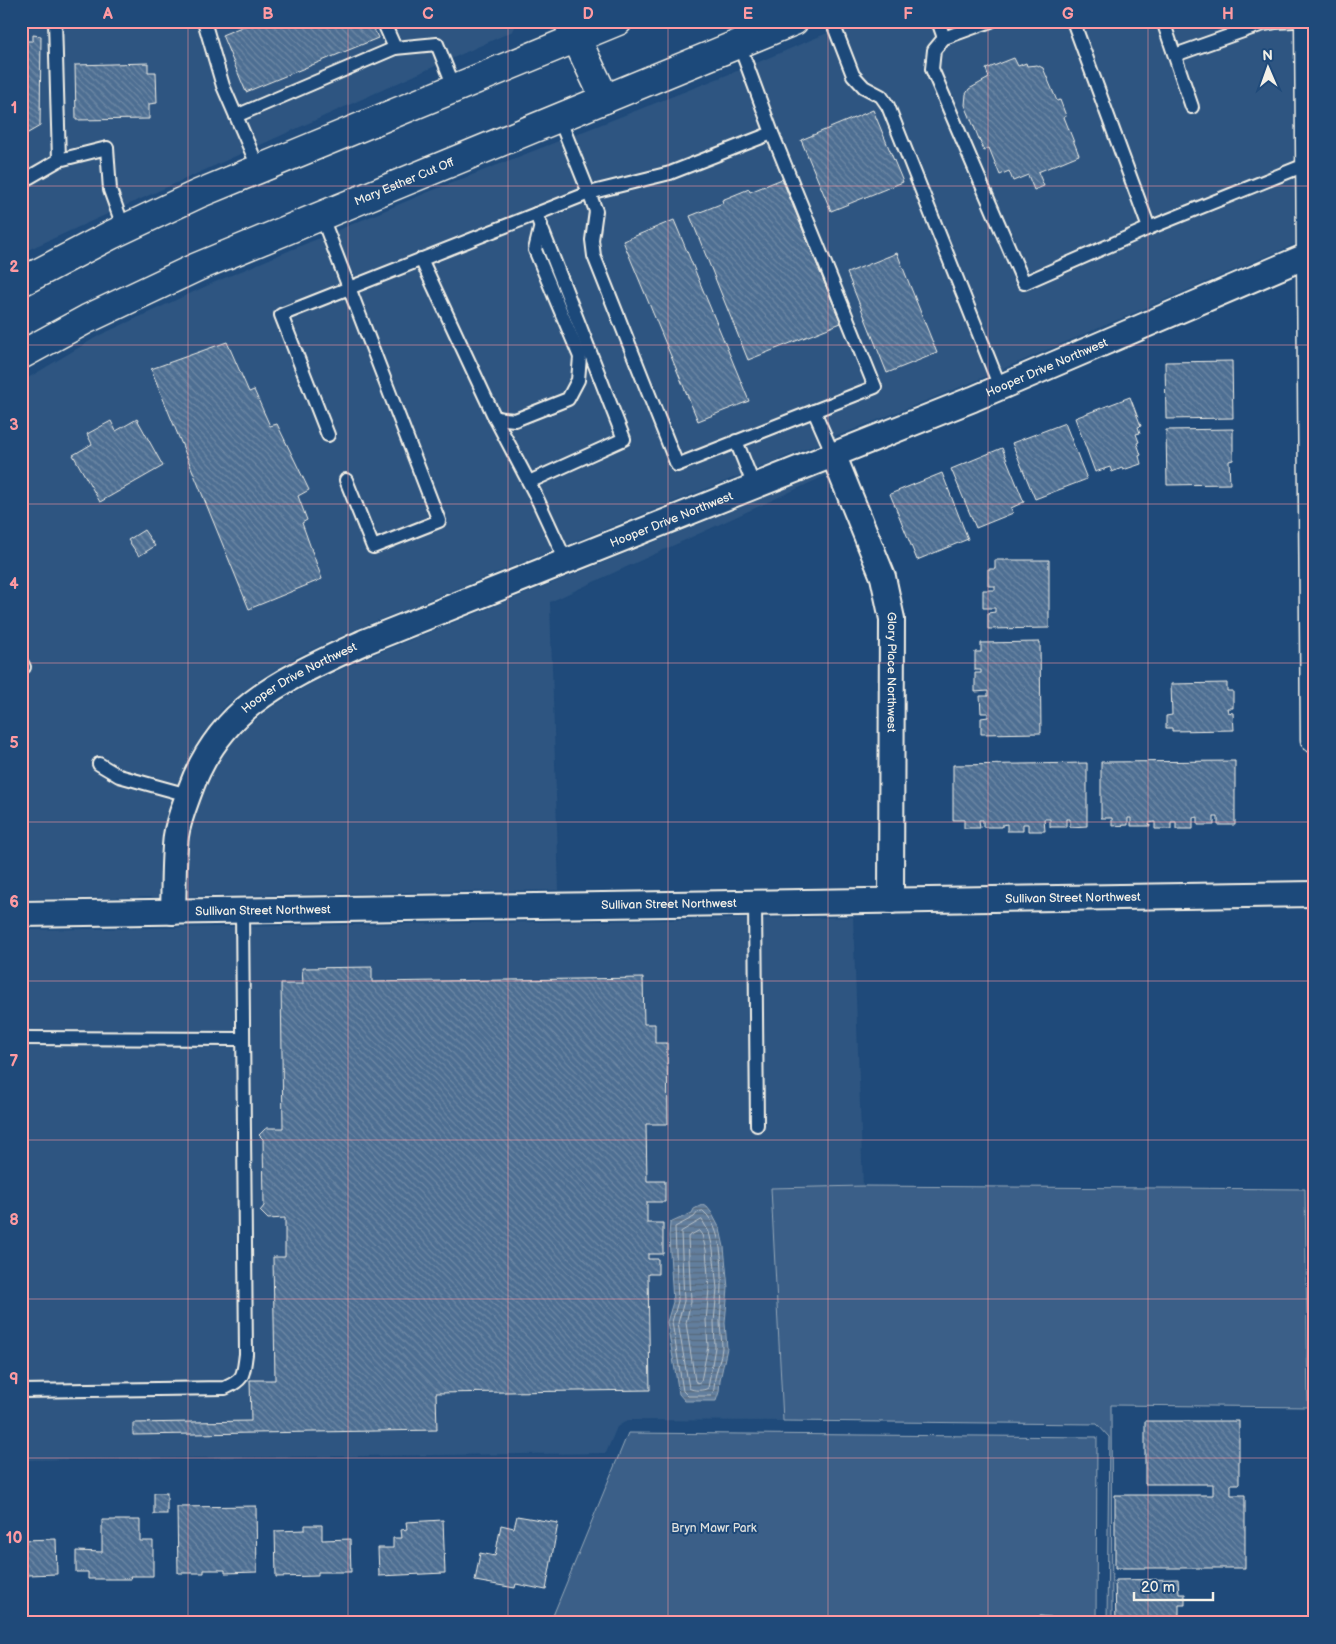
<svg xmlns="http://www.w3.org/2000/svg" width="1336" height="1644" font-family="'Balsamiq Sans',sans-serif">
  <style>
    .built { fill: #2d5581 }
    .park { fill: #3a5f88; stroke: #97a8b8 }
    .water { fill: url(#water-rules); stroke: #9cacbb }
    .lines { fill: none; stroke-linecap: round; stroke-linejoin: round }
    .shore { stroke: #bac3ca; stroke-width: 1 }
    .building { fill: url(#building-back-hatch); stroke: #f4f1e8 }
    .service-casing { stroke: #f4f1e8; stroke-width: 16 }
    .minor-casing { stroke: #f4f1e8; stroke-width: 28 }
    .tertiary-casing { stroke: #f4f1e8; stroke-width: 31 }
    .primary-casing { stroke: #f4f1e8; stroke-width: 31 }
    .service { stroke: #1f4a7a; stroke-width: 12 }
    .minor { stroke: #1f4a7a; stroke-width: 24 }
    .tertiary { stroke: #1f4a7a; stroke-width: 28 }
    .primary { stroke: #1f4a7a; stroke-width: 28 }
    .grid { fill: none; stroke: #ff9aa2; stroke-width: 1; stroke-opacity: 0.55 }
    .labels { text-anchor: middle; stroke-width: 4; stroke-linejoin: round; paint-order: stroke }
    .street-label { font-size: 12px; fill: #f4f1e8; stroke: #1f4a7a }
    .park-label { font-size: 12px; fill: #e1e2de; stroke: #1f4a7a }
    .neatline { fill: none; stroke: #ff9aa2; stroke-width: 2 }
    .grid-label { font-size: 16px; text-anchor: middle; font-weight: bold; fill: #ff9aa2 }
  </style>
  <defs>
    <pattern id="water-rules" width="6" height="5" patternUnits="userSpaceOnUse" patternTransform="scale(1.25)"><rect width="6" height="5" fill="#627e9d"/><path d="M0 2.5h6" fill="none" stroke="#58687a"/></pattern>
    <pattern id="building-back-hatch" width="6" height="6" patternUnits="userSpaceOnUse" patternTransform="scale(1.25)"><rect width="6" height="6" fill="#4d6e92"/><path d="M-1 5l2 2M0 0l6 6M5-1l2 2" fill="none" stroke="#708aa6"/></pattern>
  </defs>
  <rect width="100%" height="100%" fill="#1f4a7a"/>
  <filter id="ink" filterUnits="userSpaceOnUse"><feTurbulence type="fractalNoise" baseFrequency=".02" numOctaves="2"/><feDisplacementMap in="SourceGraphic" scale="10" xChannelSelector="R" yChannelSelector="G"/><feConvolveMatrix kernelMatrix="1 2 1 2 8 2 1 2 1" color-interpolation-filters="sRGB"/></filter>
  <g filter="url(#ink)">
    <g class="built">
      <polygon points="21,21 518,21 513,31 21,253"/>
      <polygon points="856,21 1296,21 1298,243 968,384 840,435 839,434 828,440 359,628 298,656 257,681 224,707 202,735 186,763 168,810 163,832 160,897 21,899 21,382 100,335 215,282 426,193 737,71"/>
      <polygon points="826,473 827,475 550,602 559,890 187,896 189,838 193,821 208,779 222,755 241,731 270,708 310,684 368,657"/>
      <polygon points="853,917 863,1186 771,1188 783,1421 628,1420 617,1427 606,1453 21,1460 21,930"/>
    </g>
    <g class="park">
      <polygon points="863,1186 1305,1189 1308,1407 1111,1405 1112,1623 1107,1623 1109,1437 1097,1424 783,1421 771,1188"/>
      <polygon points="628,1433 1097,1437 1096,1623 550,1623"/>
    </g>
    <polygon class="water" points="702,1205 707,1207 711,1212 720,1229 724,1247 728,1288 725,1323 727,1348 720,1380 719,1392 716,1401 685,1401 679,1394 667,1322 673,1302 669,1236 670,1223 692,1213 694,1209"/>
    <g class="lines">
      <g class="shore">
        <path d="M703,1211C728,1231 722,1292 720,1321C720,1330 722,1339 722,1348C721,1358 717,1368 715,1378C714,1384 715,1391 711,1396H688L683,1391L672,1322L678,1301L675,1227L694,1217L698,1212Z"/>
        <path d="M702,1220L709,1232L713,1249L717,1289L714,1322L715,1347L708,1388C704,1391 693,1391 689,1388L678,1323L684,1301L681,1232Z"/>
        <polygon points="699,1231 702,1235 706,1250 709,1289 706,1321 708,1346 701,1381 698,1383 695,1381 686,1323 691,1301 688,1237"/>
      </g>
    </g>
    <g class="building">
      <polygon points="256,21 371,21 378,38 246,92 222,35"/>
      <polygon points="33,35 41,36 40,126 21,137 21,41 33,41"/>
      <polygon points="1014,58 1018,66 1026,63 1027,66 1037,65 1043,68 1057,101 1060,100 1066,116 1064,117 1079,155 1038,172 1044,186 1034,190 1028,175 1013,181 1009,171 1000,175 989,148 984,151 965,105 966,94 969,89 989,78 986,69"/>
      <polygon points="148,63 148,72 156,72 157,103 149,104 149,119 76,120 75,65"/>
      <polygon points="873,110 903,182 831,211 801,140"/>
      <polygon points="782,179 841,323 748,360 690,216 723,203 722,200 749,189 750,192"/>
      <polygon points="674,220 749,401 698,421 623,241"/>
      <polygon points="897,253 937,353 887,373 847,273"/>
      <polygon points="227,342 249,392 254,390 270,426 277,424 309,490 298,496 307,520 302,523 322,579 249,609 151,369"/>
      <polygon points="1232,361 1233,418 1166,419 1165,362"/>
      <polygon points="1130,397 1141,426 1138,427 1140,433 1136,434 1139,442 1137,443 1141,455 1139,456 1141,464 1123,470 1122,468 1112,472 1110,467 1095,472 1075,418"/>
      <polygon points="137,419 163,466 100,502 73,455 92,444 87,434 111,421 116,431"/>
      <polygon points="1065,423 1087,479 1035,499 1012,443"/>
      <polygon points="1233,429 1233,460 1229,461 1230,484 1167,485 1166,430"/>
      <polygon points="1002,448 1024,502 1011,508 1013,513 976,528 951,469"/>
      <polygon points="942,473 968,539 917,560 890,494"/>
      <polygon points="144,530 155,546 139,556 128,540"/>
      <polygon points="995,560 1049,560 1049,628 988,629 988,613 995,612 995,608 983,608 983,590 995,590 995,586 988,586 988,569 995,569"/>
      <polygon points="1040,642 1041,733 981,734 981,718 988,717 988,713 981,713 980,696 988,696 988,691 975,692 975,673 981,673 981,670 975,670 975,652 981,652 981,643"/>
      <polygon points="1227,683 1227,691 1233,691 1233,708 1227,708 1228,712 1233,713 1234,730 1172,731 1172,728 1166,728 1166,716 1172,715 1171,684"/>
      <polygon points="1235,761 1235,825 1218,825 1218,817 1214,817 1214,825 1198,825 1198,817 1193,818 1193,829 1176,829 1176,822 1171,822 1171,829 1155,829 1155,822 1149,823 1150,826 1131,826 1131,818 1128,818 1128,825 1112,826 1112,818 1101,818 1101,762"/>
      <polygon points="1087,763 1087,826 1070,827 1070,819 1066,819 1066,827 1050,827 1050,819 1044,819 1045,831 1028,831 1028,824 1023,824 1023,831 1007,831 1007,824 1002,825 1002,827 983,827 983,820 979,820 980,828 964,828 964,820 953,820 953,765"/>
      <polygon points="372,967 372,982 643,978 644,1024 655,1024 655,1043 667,1043 668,1124 646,1124 647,1181 665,1181 665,1202 647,1202 647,1223 663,1223 663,1254 648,1254 648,1259 658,1259 658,1274 648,1274 650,1390 436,1393 437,1430 133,1435 133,1423 251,1421 250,1380 275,1380 273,1257 285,1257 285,1218 268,1219 260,1211 264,1206 263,1139 259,1135 266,1128 283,1128 281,984 303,984 302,968"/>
      <polygon points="1145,1421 1239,1421 1239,1484 1231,1484 1231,1495 1245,1495 1245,1568 1115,1568 1115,1495 1213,1495 1213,1484 1145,1484"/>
      <rect x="154" y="1493" width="13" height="21"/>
      <polygon points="256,1506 257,1572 225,1573 225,1570 204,1570 204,1573 178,1573 177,1507"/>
      <polygon points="517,1516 558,1523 546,1590 516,1584 515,1588 475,1581 480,1553 495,1556 501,1525 514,1528"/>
      <polygon points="102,1520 140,1520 140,1541 153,1541 153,1576 130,1576 131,1579 88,1579 88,1572 76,1572 76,1551 102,1552"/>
      <polygon points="443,1520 445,1573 379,1576 378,1548 393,1548 393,1538 402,1538 401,1530 407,1529 406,1522"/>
      <polygon points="305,1525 322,1525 322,1540 350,1539 351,1572 318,1572 318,1576 276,1577 275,1531 305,1530"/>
      <polygon points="56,1539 57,1574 28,1575 28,1577 21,1577 21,1540"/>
      <polygon points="1178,1579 1179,1594 1185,1594 1185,1605 1179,1605 1179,1623 1116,1623 1115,1580"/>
      <polygon points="1039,1616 1051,1617 1051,1623 1038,1623"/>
    </g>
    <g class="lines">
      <defs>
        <g id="service">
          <polyline points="55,21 59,160"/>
          <polyline points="204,21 223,86 259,169"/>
          <polyline points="383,21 395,48"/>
          <polyline points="832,21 853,75 864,87 881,96 888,106 1000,387"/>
          <polyline points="938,21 944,38"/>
          <polyline points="991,21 944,38 934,50 932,69 1024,283 1149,228 1310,163"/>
          <polyline points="1073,21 1149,228"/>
          <polyline points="1163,21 1192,107"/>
          <polyline points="1260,25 1276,22 1293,21"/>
          <polyline points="739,44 772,133 875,387 677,465 594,256 592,240 596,211 589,193 670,173 772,133"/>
          <polyline points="1175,55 1260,25 1259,21"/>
          <polyline points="236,116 395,48 437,44 455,89"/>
          <polyline points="21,182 59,160 107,148 110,190 124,229"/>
          <polyline points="321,215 439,521 373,547 346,480"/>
          <polyline points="421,259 495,418 535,494 566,561"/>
          <polyline points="814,411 833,454"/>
          <polyline points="495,418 515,420 568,399 578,380 580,357 535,250 541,225"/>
          <polyline points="328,435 281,315 589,193 559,118"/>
          <polyline points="736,441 754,486"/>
          <polyline points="529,482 624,439 536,214"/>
          <polyline points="21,662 24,667"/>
          <polyline points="99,764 119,776 188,795"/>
          <polyline points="755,903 757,1125"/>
          <polyline points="21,1038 243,1039"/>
          <path d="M21,1391L225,1388C245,1379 243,1375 246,1354L242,911"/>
        </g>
        <g id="minor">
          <path id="s1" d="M833,454L883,577L892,619L891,901"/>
          <path id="s2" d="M173,912C174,887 173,861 176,836C178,821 184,807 189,793C220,705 285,679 364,642L973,399L1311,254"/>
          <path id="s3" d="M21,914L1315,894"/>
        </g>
        <g id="tertiary">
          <polyline points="568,21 605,99"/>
          <polyline points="1309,21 1315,739"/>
        </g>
        <g id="primary">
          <polyline points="21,282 111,235 198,194 618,21"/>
          <path id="s4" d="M21,355L87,319L197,267L794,21"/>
        </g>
      </defs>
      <use href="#service" class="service-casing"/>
      <use href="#minor" class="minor-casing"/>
      <use href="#tertiary" class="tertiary-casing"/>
      <use href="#primary" class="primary-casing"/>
      <use href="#service" class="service"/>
      <use href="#minor" class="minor"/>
      <use href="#tertiary" class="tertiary"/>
      <use href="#primary" class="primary"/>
    </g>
  </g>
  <path class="grid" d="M188,21V1623M348,21V1623M508,21V1623M668,21V1623M828,21V1623M988,21V1623M1148,21V1623M21,186H1315M21,345H1315M21,504H1315M21,663H1315M21,822H1315M21,981H1315M21,1140H1315M21,1299H1315M21,1458H1315"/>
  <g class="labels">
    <g class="street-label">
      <text dy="4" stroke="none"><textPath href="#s4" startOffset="421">Mary Esther Cut Off</textPath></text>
      <text dy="4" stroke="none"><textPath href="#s2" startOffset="1096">Hooper Drive Northwest</textPath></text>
      <text dy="4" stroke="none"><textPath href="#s2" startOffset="691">Hooper Drive Northwest</textPath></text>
      <text dy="4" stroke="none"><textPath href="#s1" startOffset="229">Glory Place Northwest</textPath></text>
      <text dy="4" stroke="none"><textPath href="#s2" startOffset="286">Hooper Drive Northwest</textPath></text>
      <text dy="4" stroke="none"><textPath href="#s3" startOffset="1052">Sullivan Street Northwest</textPath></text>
      <text dy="4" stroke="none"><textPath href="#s3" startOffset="648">Sullivan Street Northwest</textPath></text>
      <text dy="4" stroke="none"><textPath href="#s3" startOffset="242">Sullivan Street Northwest</textPath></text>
    </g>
    <g class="park-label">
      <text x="714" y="1532">Bryn Mawr Park</text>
    </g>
  </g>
  <rect width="1336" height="1644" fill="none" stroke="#1f4a7a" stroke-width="55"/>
  <g transform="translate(1268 68) rotate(358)" stroke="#1f4a7a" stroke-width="4" paint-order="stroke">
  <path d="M0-4L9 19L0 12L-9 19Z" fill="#f4f1e8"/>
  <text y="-8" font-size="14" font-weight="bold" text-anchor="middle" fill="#f4f1e8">N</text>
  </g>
  <path d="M1134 1592v8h79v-8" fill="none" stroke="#f4f1e8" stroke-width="2.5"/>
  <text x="1141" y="1592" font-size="15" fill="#f4f1e8" stroke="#1f4a7a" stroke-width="4" paint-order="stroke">20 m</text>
  <rect x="28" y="28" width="1280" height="1588" class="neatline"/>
  <g class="grid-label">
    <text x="108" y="19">A</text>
    <text x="268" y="19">B</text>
    <text x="428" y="19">C</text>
    <text x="588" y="19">D</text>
    <text x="748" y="19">E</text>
    <text x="908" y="19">F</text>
    <text x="1068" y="19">G</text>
    <text x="1228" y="19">H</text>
    <text x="14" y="113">1</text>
    <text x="14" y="272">2</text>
    <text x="14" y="430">3</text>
    <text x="14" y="589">4</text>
    <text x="14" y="748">5</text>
    <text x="14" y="907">6</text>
    <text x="14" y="1066">7</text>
    <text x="14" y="1225">8</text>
    <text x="14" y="1384">9</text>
    <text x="14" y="1543">10</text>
  </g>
</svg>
